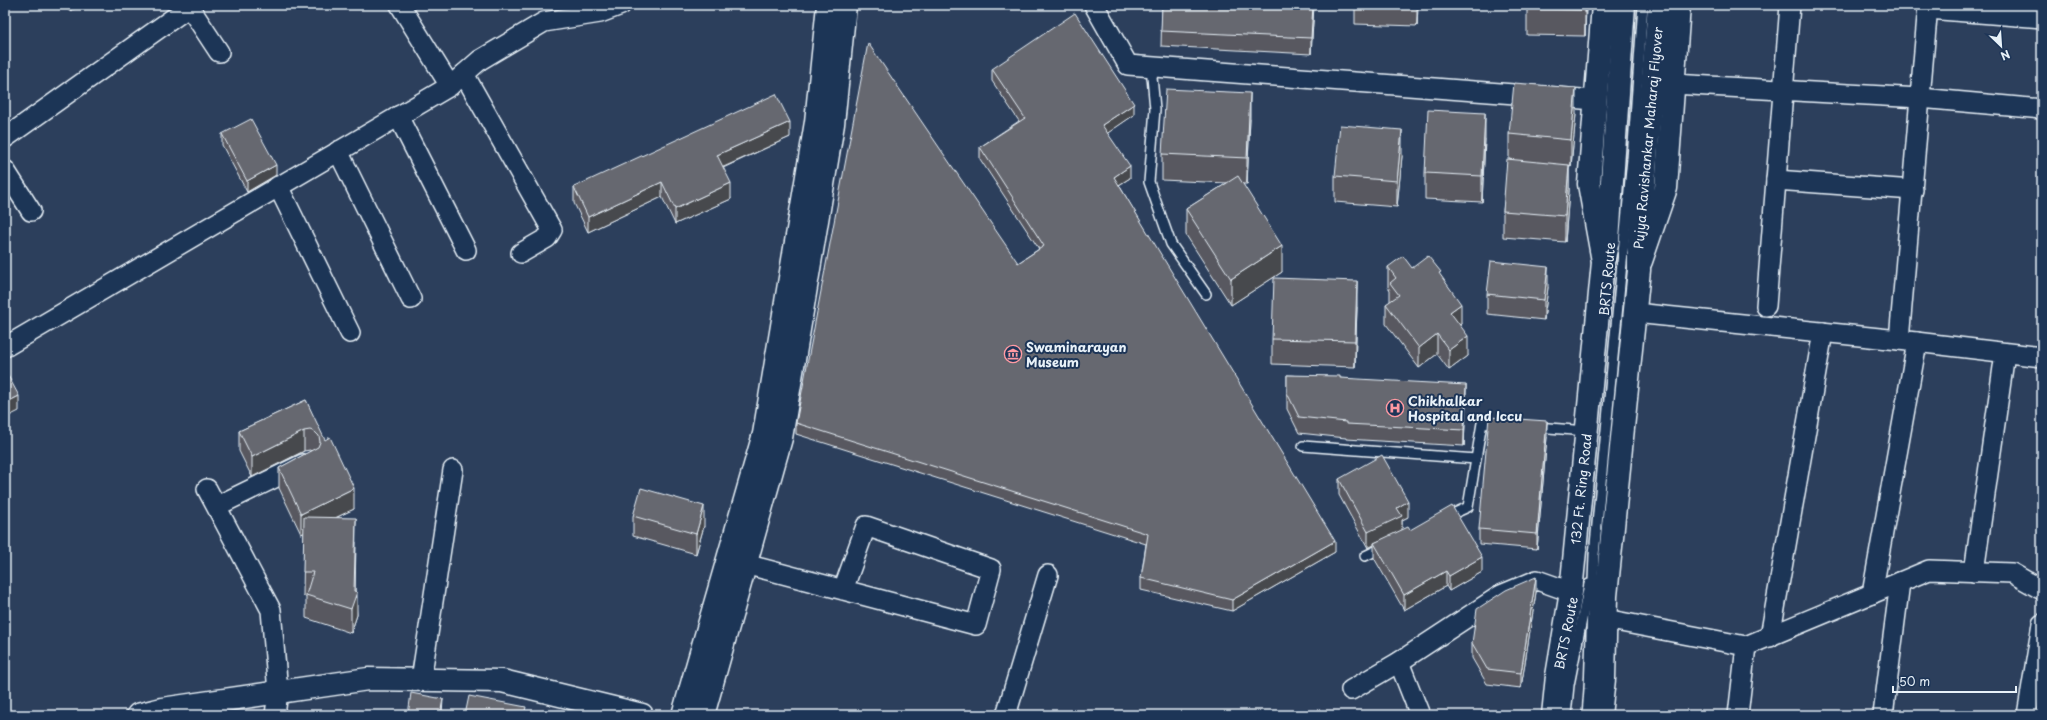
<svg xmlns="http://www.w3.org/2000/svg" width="2047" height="720" font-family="'Playpen Sans',sans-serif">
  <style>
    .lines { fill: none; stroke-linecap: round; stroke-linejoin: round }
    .service-casing { stroke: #e8f1f8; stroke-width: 12 }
    .minor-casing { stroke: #e8f1f8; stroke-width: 22 }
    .tertiary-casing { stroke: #e8f1f8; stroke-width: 25 }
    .secondary-casing { stroke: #e8f1f8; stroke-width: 25 }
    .primary-casing { stroke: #e8f1f8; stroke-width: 25 }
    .service { stroke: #1d3557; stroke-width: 9 }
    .minor { stroke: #1d3557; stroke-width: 19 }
    .tertiary { stroke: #1d3557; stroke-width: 22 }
    .secondary { stroke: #1d3557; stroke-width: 22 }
    .primary { stroke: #1d3557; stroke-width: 22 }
    .wall { fill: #585960; stroke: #e8f1f8 }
    .shaded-wall { fill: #47484e; stroke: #e8f1f8 }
    .building { fill: #666770; stroke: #e8f1f8 }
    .labels { text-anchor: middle; stroke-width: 4; stroke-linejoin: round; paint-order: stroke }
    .street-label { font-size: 13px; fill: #e8f1f8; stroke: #1d3557 }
    .poi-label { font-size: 13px; font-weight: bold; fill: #e8f1f8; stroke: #1d3557; text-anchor: start }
  </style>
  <rect width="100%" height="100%" fill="#2c3f5c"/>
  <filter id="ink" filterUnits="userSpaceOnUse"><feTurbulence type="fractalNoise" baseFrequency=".025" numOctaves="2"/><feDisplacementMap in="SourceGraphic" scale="8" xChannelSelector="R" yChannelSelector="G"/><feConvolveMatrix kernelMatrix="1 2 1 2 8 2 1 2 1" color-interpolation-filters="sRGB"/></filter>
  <g filter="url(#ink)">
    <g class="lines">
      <defs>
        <g id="service">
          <polyline points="1151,66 1155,109 1149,182 1171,244 1206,294"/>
          <polyline points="1536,427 1587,431"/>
          <polyline points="1303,446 1476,459"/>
          <polyline points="1446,517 1468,507 1482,423 1499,425"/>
          <polyline points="1365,556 1386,546"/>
          <polyline points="1566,715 1569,685 1589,584"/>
          <polyline points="1587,715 1589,689 1594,555 1632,159 1643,5"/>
        </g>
        <g id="minor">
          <polyline points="188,5 219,52"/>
          <polyline points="1094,5 1128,65 1595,100"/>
          <polyline points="1928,9 2042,18"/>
          <polyline points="464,74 552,230 547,238 521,253"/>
          <polyline points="455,82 480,60 544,22 600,13 621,5"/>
          <polyline points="1673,84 1920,98 2042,109"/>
          <polyline points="398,116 466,250"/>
          <polyline points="5,138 189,7"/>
          <polyline points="338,151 411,299"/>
          <polyline points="5,170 31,211"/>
          <polyline points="1776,180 1913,190"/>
          <polyline points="278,186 350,333"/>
          <polyline points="1766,306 1790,5"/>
          <polyline points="1635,313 1899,340 2042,357"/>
          <polyline points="1899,340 1928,5"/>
          <polyline points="5,347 450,86 400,5"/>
          <polyline points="207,489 271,610 278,692 275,715"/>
          <polyline points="217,506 303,464"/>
          <polyline points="745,564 976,625 991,569 866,526 843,590"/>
          <polyline points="1974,572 2005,353"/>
          <polyline points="1872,594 1917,342"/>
          <polyline points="1605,619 1746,646"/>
          <polyline points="1770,637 1823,332"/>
          <polyline points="1399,662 1420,715"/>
          <polyline points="421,680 453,470"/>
          <polyline points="1351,690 1399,662 1501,595 1537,580 1571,592"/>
          <polyline points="1006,715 1048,575"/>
          <polyline points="1738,715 1746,646 1929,570 2012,573 2042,590"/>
          <polyline points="1883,715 1900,582"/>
          <polyline points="2027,715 2042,624"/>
        </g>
        <g id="tertiary">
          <polyline points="138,715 162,709 368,679 502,681 642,715"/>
          <polyline points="683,715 764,434 816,122 828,5"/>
          <polyline points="703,715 781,438 833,124 845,5"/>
        </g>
        <g id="secondary">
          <polyline points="1603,5 1589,184 1603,261"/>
          <polyline points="1641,261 1666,188 1679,5"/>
        </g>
        <g id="primary">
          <polyline points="1553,715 1557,676 1571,592 1603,262 1608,240 1624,5"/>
          <polyline points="1600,715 1604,679 1606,596 1639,270 1639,243 1659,5"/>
        </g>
      </defs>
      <use href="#service" class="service-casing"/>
      <use href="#minor" class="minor-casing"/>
      <use href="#tertiary" class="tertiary-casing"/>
      <use href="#secondary" class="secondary-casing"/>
      <use href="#primary" class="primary-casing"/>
      <use href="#service" class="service"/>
      <use href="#minor" class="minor"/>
      <use href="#tertiary" class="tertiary"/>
      <use href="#secondary" class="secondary"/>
      <use href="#primary" class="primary"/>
    </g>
    <g class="wall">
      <polygon points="66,5 83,5 69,11"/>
      <polygon points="1162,5 1314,5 1311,54 1161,46"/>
      <polygon points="1355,5 1418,5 1417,26 1355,24"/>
      <polygon points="1527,5 1586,5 1585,36 1527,35"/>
      <polygon points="992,69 1134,115 1107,133 1130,178 1119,185 1335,552 1232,611 1141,590 1141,578 1146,544 796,434 796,423 1018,263 1039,249 980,159 980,147 1019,121 992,81"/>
      <polygon points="1576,114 1571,166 1569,165 1569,191 1565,242 1503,237 1503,211 1509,160 1509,134"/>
      <polygon points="1250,119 1247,184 1243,184 1282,272 1231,305 1186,235 1186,209 1227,183 1162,180 1162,154"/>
      <polygon points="222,134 276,175 247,192 222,145"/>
      <polygon points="790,137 723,168 731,199 675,224 662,197 588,232 574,203 574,187"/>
      <polygon points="1485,139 1482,202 1425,199 1425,173"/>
      <polygon points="1402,156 1397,207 1335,202 1335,176"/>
      <polygon points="1388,267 1412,268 1441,276 1461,324 1460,325 1468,356 1449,370 1437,354 1419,368 1386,324 1386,304 1390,302 1390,290 1388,287"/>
      <polygon points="1548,287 1544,320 1487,314 1487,294"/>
      <polygon points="1357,307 1355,367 1272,364 1272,339"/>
      <polygon points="1287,375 1340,378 1466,400 1464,446 1346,439 1346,438 1299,433 1287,409"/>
      <polygon points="306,400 354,509 335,518 356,542 355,591 357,615 351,633 306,618 306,596 303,596 304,533 301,534 279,488 279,468 311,451 310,450 304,451 252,477 239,451 239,431"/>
      <polygon points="1547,437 1537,549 1479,544 1479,529"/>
      <polygon points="1339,479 1408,517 1402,520 1402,530 1410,530 1482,572 1449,591 1446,586 1404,610 1374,558 1374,545 1368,548 1339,495"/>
      <polygon points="633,516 704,526 696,554 633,536"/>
      <polygon points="1536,592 1521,688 1487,684 1472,658 1472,643"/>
    </g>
    <g class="shaded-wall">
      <polygon points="69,5 83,5 69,11"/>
      <polygon points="1313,5 1314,5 1311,54 1311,38"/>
      <polygon points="1417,5 1418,5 1417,26"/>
      <polygon points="1585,5 1586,5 1585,36"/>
      <polygon points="1576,88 1576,114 1571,166 1571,140"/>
      <polygon points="1250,93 1250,119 1247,184 1247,158"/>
      <polygon points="1134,104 1134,115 1102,137 1102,125"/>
      <polygon points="1485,113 1485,139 1482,202 1482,176"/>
      <polygon points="790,122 790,137 717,170 717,155"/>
      <polygon points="1402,130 1402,156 1397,207 1397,181"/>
      <polygon points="276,165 276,175 247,192 247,181"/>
      <polygon points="1569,165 1569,191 1565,242 1565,216"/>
      <polygon points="1130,166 1130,178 1114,188 1114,177"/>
      <polygon points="662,182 662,197 588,232 588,217"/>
      <polygon points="731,183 731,199 675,224 675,209"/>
      <polygon points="1282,246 1282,272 1231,305 1231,279"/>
      <polygon points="1548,267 1548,287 1544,320 1544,300"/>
      <polygon points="1357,281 1357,307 1355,367 1355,341"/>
      <polygon points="1461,304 1461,324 1450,332 1450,312"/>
      <polygon points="1437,334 1437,354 1419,368 1419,348"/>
      <polygon points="1468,336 1468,356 1449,370 1449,350"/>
      <polygon points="1466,385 1466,400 1464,446 1464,430"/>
      <polygon points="19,396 19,411 5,418 5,403"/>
      <polygon points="1547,421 1547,437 1537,549 1537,534"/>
      <polygon points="304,431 304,451 252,477 252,457"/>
      <polygon points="354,488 354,509 301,534 301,514"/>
      <polygon points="1408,501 1408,517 1402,520 1402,532 1374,543 1374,545 1368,548 1368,532 1397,508"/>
      <polygon points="704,506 704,526 696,554 696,534"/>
      <polygon points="356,518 355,598 357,592 357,615 351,633 351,609"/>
      <polygon points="1335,541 1335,552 1232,611 1232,600"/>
      <polygon points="1482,557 1482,572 1449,591 1449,576"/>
      <polygon points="1446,571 1446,586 1404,610 1404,595"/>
      <polygon points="1536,577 1536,592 1521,688 1521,673"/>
      <polygon points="443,699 442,715 440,715"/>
    </g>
    <g class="building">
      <polygon points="1162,5 1313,5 1311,38 1161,31"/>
      <polygon points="1527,5 1585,5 1585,10 1527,9"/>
      <polygon points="1075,13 1134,104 1102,125 1130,166 1114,177 1335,541 1232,600 1141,578 1148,534 796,423 868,43 1018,263 1044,246 980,147 1025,118 992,69"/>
      <polygon points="1514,83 1576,88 1571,140 1509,134"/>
      <polygon points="1166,89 1250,93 1247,158 1162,154"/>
      <polygon points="776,94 790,122 717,155 731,183 675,209 662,182 588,217 574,187"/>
      <polygon points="1428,110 1485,113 1482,176 1425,173"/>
      <polygon points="251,119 276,165 247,181 222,134"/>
      <polygon points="1340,125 1402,130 1397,181 1335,176"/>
      <polygon points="1507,159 1569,165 1565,216 1503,211"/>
      <polygon points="1238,176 1282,246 1231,279 1186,209"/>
      <polygon points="1403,256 1412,268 1428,256 1441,272 1439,273 1461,304 1450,312 1468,336 1449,350 1437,334 1419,348 1386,304 1399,295 1390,283 1396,278 1388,267"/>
      <polygon points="1491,261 1548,267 1544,300 1487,294"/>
      <polygon points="1274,278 1357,281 1355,341 1272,339"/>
      <polygon points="5,370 19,396 5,403"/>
      <polygon points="1287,375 1340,376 1340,378 1466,385 1464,430 1346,424 1346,422 1299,417 1287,393"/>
      <polygon points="306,400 325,440 330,437 354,488 301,514 279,468 318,447 320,442 319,436 315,432 310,430 304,431 252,457 239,431"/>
      <polygon points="1489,417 1547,421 1537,534 1479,529"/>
      <polygon points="1382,455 1408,501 1397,508 1402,516 1368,532 1339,479"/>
      <polygon points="641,488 704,506 696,534 633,516"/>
      <polygon points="1452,506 1482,557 1449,576 1446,571 1404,595 1374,543 1408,527 1410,530"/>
      <polygon points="304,517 356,518 354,591 357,592 351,609 306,595 313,572 303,572"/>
      <polygon points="1536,577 1521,673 1487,669 1472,643 1477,609 1506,590"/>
      <polygon points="411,693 443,699 440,715 408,715"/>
      <polygon points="469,696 526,707 524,715 465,715"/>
    </g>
  </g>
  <defs>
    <symbol id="museum-ring" viewBox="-11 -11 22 22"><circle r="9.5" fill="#1d3557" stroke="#ff9aa2" stroke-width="1.5"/><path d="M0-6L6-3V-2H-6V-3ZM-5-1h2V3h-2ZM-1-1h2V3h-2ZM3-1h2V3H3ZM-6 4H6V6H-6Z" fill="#ff9aa2"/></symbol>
    <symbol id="hospital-ring" viewBox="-11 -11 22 22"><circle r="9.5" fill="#1d3557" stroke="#ff9aa2" stroke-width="1.5"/><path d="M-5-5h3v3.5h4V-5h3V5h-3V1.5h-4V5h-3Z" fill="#ff9aa2"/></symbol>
  </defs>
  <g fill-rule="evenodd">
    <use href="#museum-ring" x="1003" y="344" width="20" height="20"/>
    <use href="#hospital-ring" x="1385" y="398" width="20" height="20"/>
  </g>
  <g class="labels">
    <g class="street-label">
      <text transform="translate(1648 138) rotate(-85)" y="5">Pujya Ravishankar Maharaj Flyover</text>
      <text transform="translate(1607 279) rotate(-85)" y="5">BRTS Route</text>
      <text transform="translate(1581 489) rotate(-84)" y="5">132 Ft. Ring Road</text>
      <text transform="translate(1566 633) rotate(-79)" y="5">BRTS Route</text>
    </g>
    <g class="poi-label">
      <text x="1026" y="352">Swaminarayan<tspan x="1026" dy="15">Museum</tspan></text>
      <text x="1408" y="406">Chikhalkar<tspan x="1408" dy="15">Hospital and Iccu</tspan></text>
    </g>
  </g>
  <rect width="2047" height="720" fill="none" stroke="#1d3557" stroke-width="20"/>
  <rect x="10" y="10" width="2027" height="700" fill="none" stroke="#e8f1f8" stroke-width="1.5" filter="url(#ink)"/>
  <g transform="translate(2001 46) rotate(155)" stroke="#1d3557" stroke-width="3" paint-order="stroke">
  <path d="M0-3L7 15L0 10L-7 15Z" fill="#e8f1f8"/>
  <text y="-6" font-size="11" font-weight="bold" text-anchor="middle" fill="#e8f1f8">N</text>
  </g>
  <path d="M1893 686v6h123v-6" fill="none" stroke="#e8f1f8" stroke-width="2"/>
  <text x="1899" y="686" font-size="12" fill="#e8f1f8" stroke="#1d3557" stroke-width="3" paint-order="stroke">50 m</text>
</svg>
